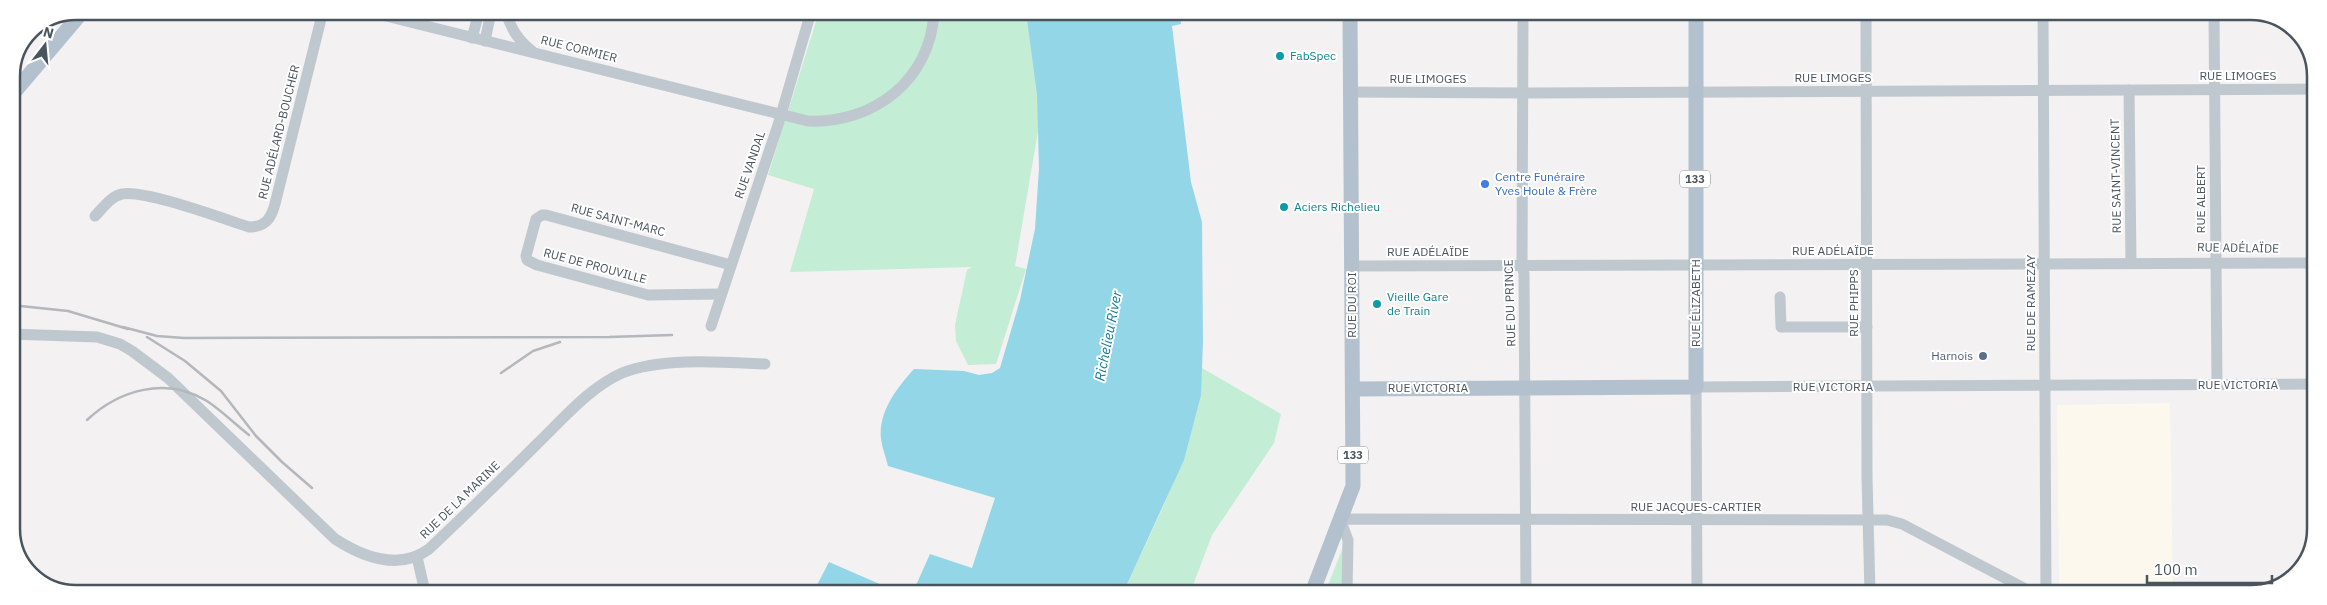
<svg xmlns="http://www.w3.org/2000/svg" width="2327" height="605" font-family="'IBM Plex Sans',sans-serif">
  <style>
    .commercial { fill: #fcf8ed }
    .green { fill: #c3edd4 }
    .water { fill: #93d6e8 }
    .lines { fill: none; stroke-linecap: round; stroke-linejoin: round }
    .minor { stroke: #c0c8cf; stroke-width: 11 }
    .major { stroke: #b3c0ce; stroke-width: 15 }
    .rail { stroke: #b4b7bb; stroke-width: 2.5 }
    .culture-dot { fill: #0f9aa8; stroke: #fff; stroke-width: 2 }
    .shop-dot { fill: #3f7fe0; stroke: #fff; stroke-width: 2 }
    .service-dot { fill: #5c6f8a; stroke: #fff; stroke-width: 2 }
    .labels { text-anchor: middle; stroke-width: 4; stroke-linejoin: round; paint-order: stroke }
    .shield { fill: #fff; stroke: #80878e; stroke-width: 1 }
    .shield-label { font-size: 11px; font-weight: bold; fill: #4a545e }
    .street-label { font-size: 12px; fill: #4a545e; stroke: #fff }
    .culture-label { font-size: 12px; fill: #0d838f; stroke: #fff; text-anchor: start }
    .shop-label { font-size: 12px; fill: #366cbe; stroke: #fff; text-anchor: start }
    .service-label { font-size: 12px; fill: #4e5e75; stroke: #fff; text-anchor: end }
    .water-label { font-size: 14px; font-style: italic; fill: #157b97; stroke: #fff }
    .rim { fill: none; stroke: #4a545e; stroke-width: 2.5 }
  </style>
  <rect width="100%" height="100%" fill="#f3f1f1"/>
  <polygon class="commercial" points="2170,403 2173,594 2114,594 2102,585 2059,584 2057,405"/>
  <g class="green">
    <polygon points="819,12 1033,12 1044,96 1015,266 1026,269 996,364 968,365 956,341 955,325 967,270 972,267 790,272 814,189 768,175"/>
    <path d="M1202,368L1281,414L1274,443L1212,535L1190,593H1123C1156,520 1197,449 1202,368Z"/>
    <polygon points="1345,542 1345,593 1325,593"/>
  </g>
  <g class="water">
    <path d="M1026,12H1180L1181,24L1172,26L1191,182L1202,222L1203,341L1201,395L1184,460L1123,593L913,592L930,554L972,568L995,498L888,466C886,457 882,448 881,439C878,412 897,388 914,369L964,371L979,375L992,373L1000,368L1020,300L1035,229L1039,168L1037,94Z"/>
    <polygon points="829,562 898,592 832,592 817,585"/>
  </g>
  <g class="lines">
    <g class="minor">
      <path d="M370,12L808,121C873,124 931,80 934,12"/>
      <path d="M506,12C511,29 518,40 532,51"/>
      <polyline points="1523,13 1522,265 1524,274 1526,593"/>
      <polyline points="1866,13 1867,477 1870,593"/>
      <polyline points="2043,13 2046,594"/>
      <polyline points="2214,13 2217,385"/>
      <polyline points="472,38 479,12"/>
      <polyline points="485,41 491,12"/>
      <polyline points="2129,90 2131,262"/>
      <polyline points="1350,92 1534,93 2316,89"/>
      <path d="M95,216C103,208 111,196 122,194C143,189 224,219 249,227C265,227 271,219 275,204L323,11"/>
      <polyline points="1352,266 2315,263"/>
      <polyline points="721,294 648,295 537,265 527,260 526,256 536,219 542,215 546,215 731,265"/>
      <polyline points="1780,297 1781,327 1867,327"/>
      <polyline points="711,326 778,125 811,12"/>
      <path d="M11,334L97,337L120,344L132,351L168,378L335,539C363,557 399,571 429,549C466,514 502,479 538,443C563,419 590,387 622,373C662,357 723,362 765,364"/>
      <polyline points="417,557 425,592"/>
      <polyline points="1347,593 1348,540 1340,519 1887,520 1902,524 2035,594"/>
      <polyline points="1697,593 1696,387 2314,384"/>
    </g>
    <g class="major">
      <polyline points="11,96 83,11"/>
      <polyline points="1353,389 1696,387 1696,13"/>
      <polyline points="1312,593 1353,486 1350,13"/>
    </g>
    <g class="rail">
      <polyline points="11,305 68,311 128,329"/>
      <polyline points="123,327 157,336 184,338 609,337 672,335"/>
      <polyline points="147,337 185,361 221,391 256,436 282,462 312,488"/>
      <polyline points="501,373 533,351 560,342"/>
      <path d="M87,420C119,390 166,376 207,401C222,411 235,424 249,435"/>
    </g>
  </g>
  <g class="culture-dot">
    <circle cx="1280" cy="56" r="5"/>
    <circle cx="1284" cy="207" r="5"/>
    <circle cx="1377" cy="304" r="5"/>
  </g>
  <circle class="shop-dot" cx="1485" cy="184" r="5"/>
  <circle class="service-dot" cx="1983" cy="356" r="5"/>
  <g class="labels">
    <g class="shield">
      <rect x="1680" y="170.5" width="30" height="17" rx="4"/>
      <rect x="1338" y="446.5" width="30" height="17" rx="4"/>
    </g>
    <g class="shield-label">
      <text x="1695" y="183">133</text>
      <text x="1353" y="459">133</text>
    </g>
    <g class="street-label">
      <text transform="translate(579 49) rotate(14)" y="4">RUE CORMIER</text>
      <text x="2238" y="80">RUE LIMOGES</text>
      <text x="1833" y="82">RUE LIMOGES</text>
      <text x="1428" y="83">RUE LIMOGES</text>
      <text transform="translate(279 132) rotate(-76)" y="4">RUE ADÉLARD-BOUCHER</text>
      <text transform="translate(750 165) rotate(-71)" y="4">RUE VANDAL</text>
      <text transform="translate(2116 176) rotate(-91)" y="4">RUE SAINT-VINCENT</text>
      <text transform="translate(2201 199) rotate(-90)" y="4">RUE ALBERT</text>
      <text transform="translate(618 220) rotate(15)" y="4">RUE SAINT-MARC</text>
      <text transform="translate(2238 248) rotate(1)" y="4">RUE ADÉLAÏDE</text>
      <text x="1833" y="255">RUE ADÉLAÏDE</text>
      <text x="1428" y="256">RUE ADÉLAÏDE</text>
      <text transform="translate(595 266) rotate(15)" y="4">RUE DE PROUVILLE</text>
      <text transform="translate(1510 303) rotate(-92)" y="4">RUE DU PRINCE</text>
      <text transform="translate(1696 303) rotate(-90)" y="4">RUE ÉLIZABETH</text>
      <text transform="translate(1854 303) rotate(-90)" y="4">RUE PHIPPS</text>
      <text transform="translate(2031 303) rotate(-90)" y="4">RUE DE RAMEZAY</text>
      <text transform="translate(1352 305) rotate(-90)" y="4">RUE DU ROI</text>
      <text x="2238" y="389">RUE VICTORIA</text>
      <text x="1833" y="391">RUE VICTORIA</text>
      <text x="1428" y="392">RUE VICTORIA</text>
      <text transform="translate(460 500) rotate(-44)" y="4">RUE DE LA MARINE</text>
      <text x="1696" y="511">RUE JACQUES-CARTIER</text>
    </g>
    <g class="culture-label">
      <text x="1290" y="60">FabSpec</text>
      <text x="1294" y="211">Aciers Richelieu</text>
      <text x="1387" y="301">Vieille Gare<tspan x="1387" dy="14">de Train</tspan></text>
    </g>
    <g class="shop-label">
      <text x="1495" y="181">Centre Funéraire<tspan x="1495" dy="14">Yves Houle &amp; Frère</tspan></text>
    </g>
    <g class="service-label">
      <text x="1973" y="360">Harnois</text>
    </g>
    <g class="water-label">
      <text transform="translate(1108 336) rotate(-79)" y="5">Richelieu River</text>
    </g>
  </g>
  <path d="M0 0H2327V605H0ZM76 20H2251A56 56 0 0 1 2307 76V529A56 56 0 0 1 2251 585H76A56 56 0 0 1 20 529V76A56 56 0 0 1 76 20Z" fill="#fff" fill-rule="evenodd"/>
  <path class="rim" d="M76 20H2251A56 56 0 0 1 2307 76V529A56 56 0 0 1 2251 585H76A56 56 0 0 1 20 529V76A56 56 0 0 1 76 20Z"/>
  <g transform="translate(45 45) rotate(16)" stroke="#ffffff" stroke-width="4" paint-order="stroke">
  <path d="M0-4L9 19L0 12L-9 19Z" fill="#4a545e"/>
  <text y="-8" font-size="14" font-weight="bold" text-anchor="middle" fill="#4a545e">N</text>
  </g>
  <path d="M2147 575v8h125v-8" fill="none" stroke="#4a545e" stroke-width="2.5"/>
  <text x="2154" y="575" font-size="15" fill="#4a545e" stroke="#ffffff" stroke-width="4" paint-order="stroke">100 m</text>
</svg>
